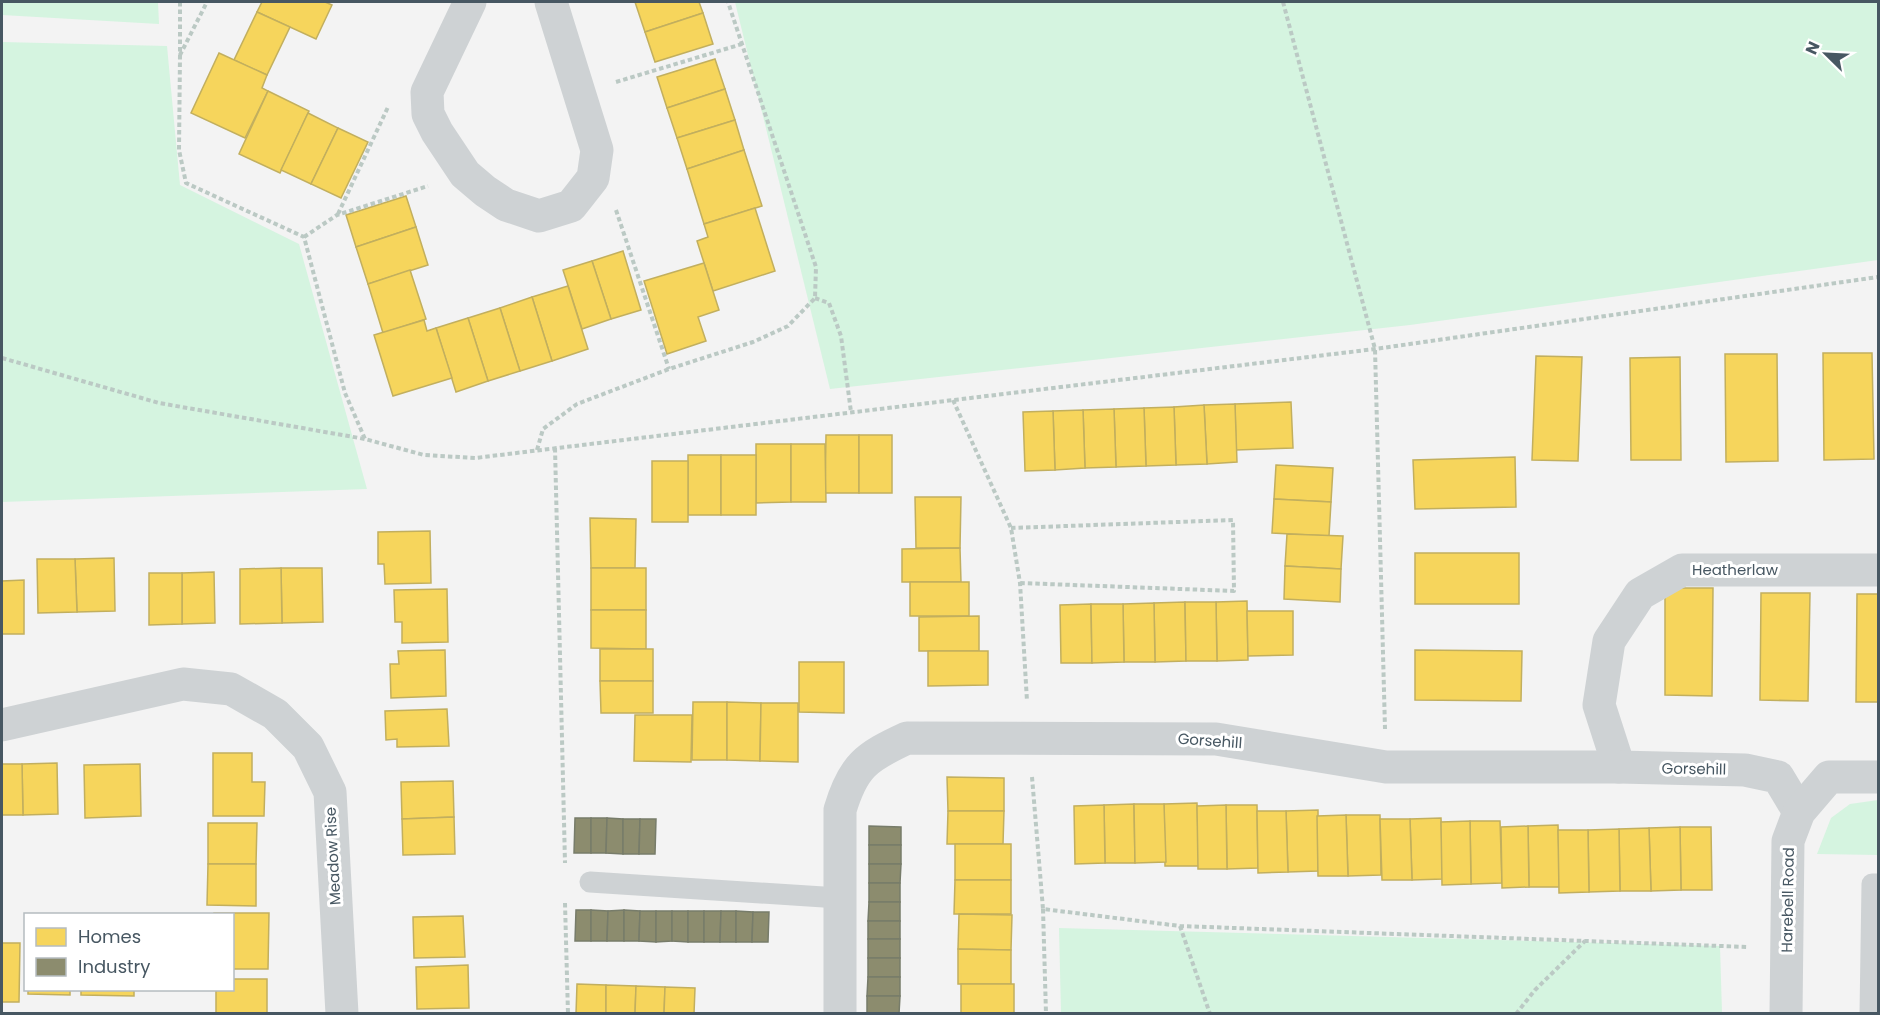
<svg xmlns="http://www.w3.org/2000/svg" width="1880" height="1015" font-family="Poppins,sans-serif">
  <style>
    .green { fill: #d5f4e0 }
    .homes { fill: #f6d55c; stroke: #c2af5e; stroke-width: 1.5 }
    .industry { fill: #8c8c6e; stroke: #777c6a; stroke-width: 1.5 }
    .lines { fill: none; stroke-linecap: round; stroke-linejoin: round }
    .path { stroke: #bbc9c4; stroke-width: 4; stroke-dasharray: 4.5 3; stroke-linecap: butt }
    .service { stroke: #ced2d4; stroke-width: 21 }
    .minor { stroke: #ced2d4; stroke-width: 33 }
    .labels { text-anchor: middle; stroke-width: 6; stroke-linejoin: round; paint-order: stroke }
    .street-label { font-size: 15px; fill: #475762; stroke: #fff }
  </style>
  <rect width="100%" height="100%" fill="#f3f3f3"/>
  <g class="green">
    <polygon points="2,2 158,2 159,24 2,15"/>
    <polygon points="735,2 1878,2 1878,260 1410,325 830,389"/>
    <polygon points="2,42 167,46 180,185 299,244 367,489 2,502"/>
    <polygon points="1878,800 1878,855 1817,854 1831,818 1850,804"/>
    <polygon points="1059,928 1720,946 1722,1013 1061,1013"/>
  </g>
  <g class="homes">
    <polygon points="262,2 325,2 332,5 316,39 257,12"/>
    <polygon points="635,2 699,2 703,13 645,32"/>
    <polygon points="257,12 290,27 267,75 234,60"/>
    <polygon points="703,13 713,44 655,62 645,32"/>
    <polygon points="219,53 267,75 262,88 268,91 245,138 191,113"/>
    <polygon points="715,59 725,89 667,108 657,77"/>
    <polygon points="725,89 735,120 677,138 667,108"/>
    <polygon points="268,91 309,111 280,173 239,154"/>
    <polygon points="308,113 338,128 311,184 281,170"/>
    <polygon points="735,120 744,150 687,169 677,138"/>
    <polygon points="338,128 368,142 341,198 311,184"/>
    <polygon points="744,150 762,206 704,224 687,169"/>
    <polygon points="406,196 416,227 356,247 346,215"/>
    <polygon points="755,208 775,271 713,291 697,241 708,237 704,224"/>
    <polygon points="416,227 428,265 368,284 356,247"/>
    <polygon points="623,251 641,310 611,319 592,261"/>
    <polygon points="592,261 611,319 582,329 563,270"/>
    <polygon points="704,263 719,310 698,317 706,341 667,354 644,281"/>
    <polygon points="410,270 426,319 383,333 368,284"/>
    <polygon points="568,286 588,349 552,361 532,297"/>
    <polygon points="532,297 552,361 520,371 500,308"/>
    <polygon points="500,308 520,371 488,381 468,318"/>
    <polygon points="468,318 488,381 456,392 436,328"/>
    <polygon points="424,320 427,331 436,328 452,378 393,396 374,335"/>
    <polygon points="1823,353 1872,353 1874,459 1824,460"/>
    <polygon points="1725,354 1777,354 1778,461 1726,462"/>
    <polygon points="1536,356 1582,357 1578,461 1532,460"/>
    <polygon points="1680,357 1681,460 1631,460 1630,358"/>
    <polygon points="1291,402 1293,448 1236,450 1235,404"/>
    <polygon points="1235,404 1237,462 1207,464 1204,405"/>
    <polygon points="1204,405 1207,464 1176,465 1174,407"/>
    <polygon points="1174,407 1176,465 1146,466 1144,408"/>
    <polygon points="1144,408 1146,466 1116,467 1114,409"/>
    <polygon points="1114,409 1116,467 1085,468 1083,410"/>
    <polygon points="1083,410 1085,468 1055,470 1053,411"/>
    <polygon points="1053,411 1055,470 1025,471 1023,412"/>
    <polygon points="826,435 859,435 859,493 825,493"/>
    <rect x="859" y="435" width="33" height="58"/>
    <polygon points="756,444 791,444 791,502 756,503"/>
    <polygon points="791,444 825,444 826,502 791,502"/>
    <rect x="688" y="455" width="33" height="60"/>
    <rect x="721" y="455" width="35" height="60"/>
    <polygon points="1515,457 1516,507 1415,509 1413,460"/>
    <rect x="652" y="461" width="36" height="61"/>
    <polygon points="1276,465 1333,468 1331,502 1274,499"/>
    <polygon points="915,497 961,497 960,548 916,548"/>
    <polygon points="1274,499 1331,502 1329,536 1272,533"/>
    <polygon points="590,518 636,519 635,568 591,568"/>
    <polygon points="430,531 431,583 385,584 384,564 378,564 378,532"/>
    <polygon points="1287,534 1343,536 1341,569 1285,566"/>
    <polygon points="960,548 961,582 902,582 902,549"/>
    <rect x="1415" y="553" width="104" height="51"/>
    <polygon points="114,558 115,611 77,612 75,559"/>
    <polygon points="37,559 75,559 77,612 38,613"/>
    <polygon points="1285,566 1341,569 1340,602 1284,599"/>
    <polygon points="281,568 322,568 323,622 282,623"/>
    <polygon points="281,568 282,623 240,624 240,569"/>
    <rect x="591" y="568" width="55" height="42"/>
    <polygon points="214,572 215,623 182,624 182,573"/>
    <polygon points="149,573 182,573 182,624 149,625"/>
    <polygon points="24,580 24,634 2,634 2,581"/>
    <rect x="910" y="582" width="59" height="34"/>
    <polygon points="1665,588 1713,588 1712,696 1665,695"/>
    <polygon points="447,589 448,642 402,643 402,622 395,622 394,590"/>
    <polygon points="1761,593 1810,593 1808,701 1760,700"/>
    <polygon points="1857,594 1878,594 1878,702 1856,702"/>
    <polygon points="1247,601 1248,660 1217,661 1216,602"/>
    <polygon points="1185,602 1186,661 1155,662 1154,603"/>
    <polygon points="1185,602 1216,602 1217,661 1186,661"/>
    <polygon points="1154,603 1155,662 1124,662 1123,604"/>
    <polygon points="1091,604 1092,663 1061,663 1060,605"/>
    <polygon points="1091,604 1123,604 1124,662 1092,663"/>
    <polygon points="591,610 646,610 646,649 591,648"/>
    <polygon points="1247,611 1293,611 1293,655 1248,656"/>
    <polygon points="979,616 979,651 919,651 919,617"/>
    <rect x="600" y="649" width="53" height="32"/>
    <polygon points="445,650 446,696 391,698 390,664 399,664 398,651"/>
    <polygon points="1415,650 1522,651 1521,701 1415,700"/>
    <polygon points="928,651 988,651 988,685 928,686"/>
    <polygon points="799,662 844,662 844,713 799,712"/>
    <polygon points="600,681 653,681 653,713 601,713"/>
    <polygon points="693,702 727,702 727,760 692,760"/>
    <polygon points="727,702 761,703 760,761 727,760"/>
    <polygon points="761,703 798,703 798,762 760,761"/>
    <polygon points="447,709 449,746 397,747 397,739 386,740 385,711"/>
    <polygon points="635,715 692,715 691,762 634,761"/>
    <polygon points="213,753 252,753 252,782 265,782 264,816 213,816"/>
    <polygon points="57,763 58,814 23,815 22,764"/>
    <polygon points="2,764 22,764 23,815 2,815"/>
    <polygon points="140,764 141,816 85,818 84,765"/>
    <polygon points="947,777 1004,778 1004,811 948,811"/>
    <polygon points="453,781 454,817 402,819 401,782"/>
    <polygon points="1197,803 1199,866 1165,866 1164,804"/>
    <polygon points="1134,804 1135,863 1105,863 1104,805"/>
    <polygon points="1134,804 1164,804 1166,862 1135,863"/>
    <polygon points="1104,805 1105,863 1075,864 1074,806"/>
    <polygon points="1226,805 1257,805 1258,868 1227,869"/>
    <polygon points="1226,805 1227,869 1198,869 1197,806"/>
    <polygon points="1318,810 1318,871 1288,872 1286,811"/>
    <polygon points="948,811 1004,811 1003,844 947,844"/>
    <polygon points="1257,811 1286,811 1288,872 1258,873"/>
    <polygon points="1346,815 1380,815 1381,875 1348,876"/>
    <polygon points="1346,815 1348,876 1318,876 1317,816"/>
    <polygon points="454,817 455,854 403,855 402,819"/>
    <polygon points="1441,818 1443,879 1412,880 1410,819"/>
    <polygon points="1380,819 1410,819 1412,880 1382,880"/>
    <polygon points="1470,821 1500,821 1502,883 1471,884"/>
    <polygon points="1470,821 1471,884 1442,885 1441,822"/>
    <polygon points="208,823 257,823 256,864 208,864"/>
    <polygon points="1558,825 1560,887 1529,887 1528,826"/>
    <polygon points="1528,826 1529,887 1502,888 1501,827"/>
    <polygon points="1680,827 1711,827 1712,890 1681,890"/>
    <polygon points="1680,827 1681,890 1651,891 1649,828"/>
    <polygon points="1649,828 1651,891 1620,891 1619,829"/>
    <polygon points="1619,829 1620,891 1589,892 1588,830"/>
    <polygon points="1558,830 1588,830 1589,892 1559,893"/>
    <rect x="955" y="844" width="56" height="36"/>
    <polygon points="208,864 256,864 256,906 207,905"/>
    <polygon points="955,880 1011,880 1011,914 954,914"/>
    <polygon points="214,913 269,913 268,969 232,969 232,914 214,914"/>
    <polygon points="959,914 1012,915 1011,950 958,949"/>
    <polygon points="463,916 465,957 414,958 413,917"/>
    <polygon points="2,943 20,943 19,1002 2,1002"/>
    <polygon points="958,949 1011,950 1011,984 958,984"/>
    <polygon points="468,965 469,1008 417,1009 416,967"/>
    <polygon points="232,979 267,979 267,1014 216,1014 216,990 232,990"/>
    <polygon points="577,984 606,985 606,1014 576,1014"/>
    <rect x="961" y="984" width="53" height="30"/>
    <polygon points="606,985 636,986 635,1014 606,1014"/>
    <polygon points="636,986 665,987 664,1014 635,1014"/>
    <polygon points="665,987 695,988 694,1014 664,1014"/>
    <polygon points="28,990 70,990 70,995 28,994"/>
    <polygon points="81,990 134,990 134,996 81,995"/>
  </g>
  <g class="industry">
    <polygon points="575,818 591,818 591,853 574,853"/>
    <polygon points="591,818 607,818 606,853 591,853"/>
    <polygon points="607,818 623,819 623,854 606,853"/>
    <polygon points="623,819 640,819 639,854 623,854"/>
    <polygon points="640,819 656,819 655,854 639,854"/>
    <polygon points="869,826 901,827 901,845 869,845"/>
    <rect x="869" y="845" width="32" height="19"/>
    <polygon points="869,864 901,864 900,883 869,883"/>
    <rect x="869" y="883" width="31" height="19"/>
    <polygon points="869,902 900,902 900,921 868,921"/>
    <polygon points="576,910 591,910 591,941 575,941"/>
    <polygon points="591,910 608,911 607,941 591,941"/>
    <polygon points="624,910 624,941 607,941 608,911"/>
    <polygon points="624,910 640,911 639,941 624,941"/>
    <polygon points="640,911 656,911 656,942 639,941"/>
    <polygon points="656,911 672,911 672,941 656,942"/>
    <polygon points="672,911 688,911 688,942 672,941"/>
    <rect x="688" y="911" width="16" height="31"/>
    <polygon points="704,911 721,911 720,942 704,942"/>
    <polygon points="721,911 736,911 736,942 720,942"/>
    <polygon points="736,911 753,912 752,942 736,942"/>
    <polygon points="753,912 769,912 768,942 752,942"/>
    <rect x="868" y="921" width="32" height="18"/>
    <rect x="868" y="939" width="32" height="19"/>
    <rect x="868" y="958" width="32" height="19"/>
    <polygon points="868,977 900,977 900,996 867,996"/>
    <polygon points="867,996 900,996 899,1014 867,1014"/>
  </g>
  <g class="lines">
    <g class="path">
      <polyline points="180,2 180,55 207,2"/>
      <polyline points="1283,2 1375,349 1385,729"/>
      <polyline points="180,55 179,150 186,183 304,237 345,393 365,439"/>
      <polyline points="616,82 742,44"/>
      <polyline points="616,210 669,369"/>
      <polyline points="338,214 388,107"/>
      <polyline points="304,237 337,215 428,186"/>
      <polyline points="815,298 829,303 841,336 851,412"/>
      <polyline points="2,358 159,403 365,439 424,455 475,458 1375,349 1878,277"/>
      <polyline points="953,400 1011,528 1020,583 1027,701"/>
      <polyline points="555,448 565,863"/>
      <polyline points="537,450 543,429 577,404 669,369 753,342 788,326 815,298 816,267 728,2"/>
      <polyline points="1011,528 1233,520 1234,591 1020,583"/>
      <polyline points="1032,777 1043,909 1180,926 1748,947"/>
      <polyline points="565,903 568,1014"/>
      <polyline points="1043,909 1046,1014"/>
      <polyline points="1180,926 1210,1014"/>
      <polyline points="1516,1014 1535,990 1585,941"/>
    </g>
    <g class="service">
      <polyline points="590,882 839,898"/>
      <polyline points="1870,1014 1872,884 1878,884"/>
    </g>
    <g class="minor">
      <polyline points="470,2 427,92 428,114 437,132 465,174 485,191 506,205 539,216 571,206 593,178 597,150 551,2"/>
      <polyline points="2,725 183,684 231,689 275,714 308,747 330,792 342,1014"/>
      <polyline points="1619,767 1599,705 1609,641 1640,594 1682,570 1878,570"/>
      <path d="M840,1014V810C853,766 866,757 907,738L1216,739L1386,767H1619L1745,770L1778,777L1799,812"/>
      <polyline points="1786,1014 1788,841 1799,812 1829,777 1878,777"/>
    </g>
  </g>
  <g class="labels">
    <g class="street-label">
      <text x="1735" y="575">Heatherlaw</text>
      <text transform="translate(1210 741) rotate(4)" y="5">Gorsehill</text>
      <text transform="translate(1694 769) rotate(1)" y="5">Gorsehill</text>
      <text transform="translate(333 856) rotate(-93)" y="5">Meadow Rise</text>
      <text transform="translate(1788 900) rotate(-89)" y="5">Harebell Road</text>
    </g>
  </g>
  <rect width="1880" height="1015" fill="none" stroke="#475762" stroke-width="6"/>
  <rect x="24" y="913" width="210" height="78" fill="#ffffff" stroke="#b5bcc0" stroke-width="1.5"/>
  <rect x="36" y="928" width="30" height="18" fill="#f6d55c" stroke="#b5bcc0" stroke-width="1.5"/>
  <text x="78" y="943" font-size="18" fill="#475762">Homes</text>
  <rect x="36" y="958" width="30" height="18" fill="#8c8c6e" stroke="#b5bcc0" stroke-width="1.5"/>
  <text x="78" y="973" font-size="18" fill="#475762">Industry</text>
  <g transform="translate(1826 54) rotate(294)" stroke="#ffffff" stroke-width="4.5" paint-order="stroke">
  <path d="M0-4.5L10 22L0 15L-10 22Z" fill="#475762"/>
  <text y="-9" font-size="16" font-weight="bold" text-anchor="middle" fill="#475762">N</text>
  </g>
</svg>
